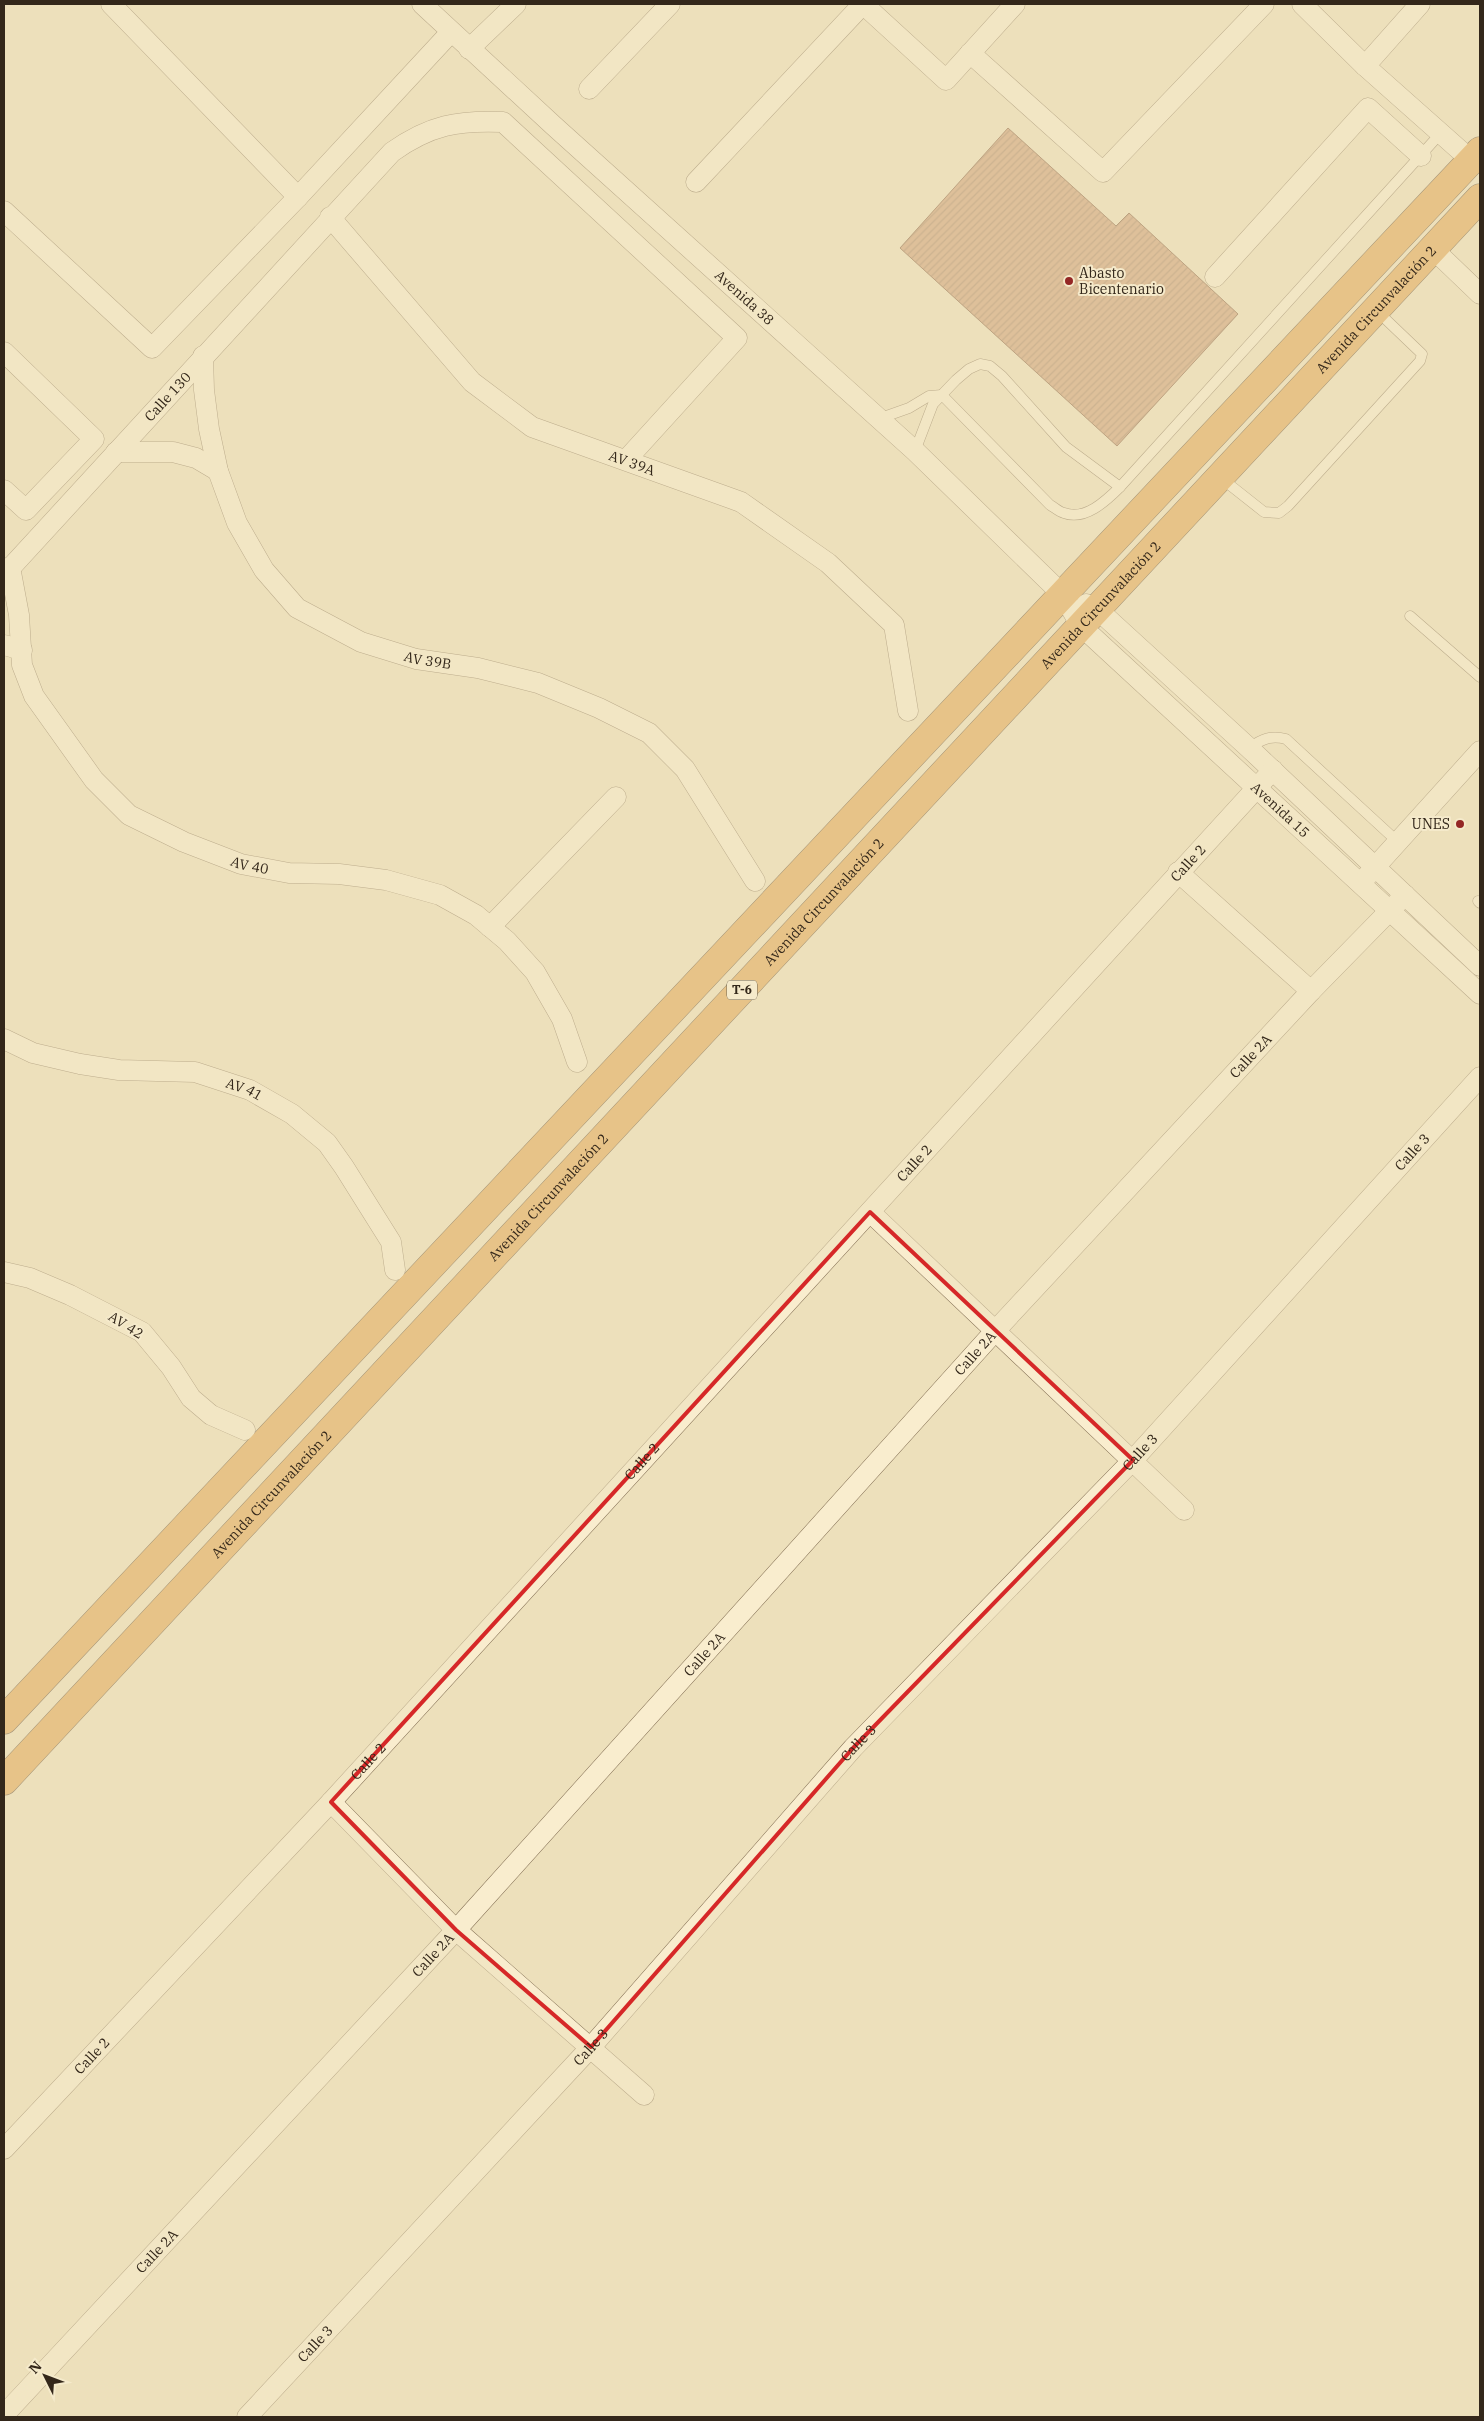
<svg xmlns="http://www.w3.org/2000/svg" width="1484" height="2421" font-family="'IBM Plex Serif',serif">
  <style>
    .building { fill: url(#building-hatch); stroke: #845a3b }
    .lines { fill: none; stroke-linecap: round; stroke-linejoin: round }
    .lane-casing { stroke: #847055; stroke-width: 11 }
    .street-casing { stroke: #847055; stroke-width: 21 }
    .highway-casing { stroke: #523d2a; stroke-width: 29 }
    .lane { stroke: #f9edce; stroke-width: 10 }
    .street { stroke: #f9edce; stroke-width: 20 }
    .highway { stroke: #e0a149; stroke-width: 28 }
    .marked { fill: none; stroke: #d62828; stroke-width: 4; stroke-linejoin: round }
    .poi-dot { fill: #942725; stroke: #f5eacb; stroke-width: 2 }
    .labels { text-anchor: middle; stroke-width: 4; stroke-linejoin: round; paint-order: stroke }
    .shield { fill: #f5eacb; stroke: #6d624f; stroke-width: 1 }
    .shield-label { font-size: 12px; font-weight: bold; fill: #33271a }
    .poi-label { font-size: 14px; fill: #33271a; stroke: #f5eacb; text-anchor: start }
    .street-label { font-size: 14px; fill: #33271a; stroke: #f5eacb }
  </style>
  <defs>
    <pattern id="building-hatch" width="6" height="6" patternUnits="userSpaceOnUse" patternTransform="scale(1.25)"><rect width="6" height="6" fill="#cc9971"/><path d="M-1 1l2-2M0 6l6-6M5 7l2-2" fill="none" stroke="#a67d5c"/></pattern>
  </defs>
  <rect width="100%" height="100%" fill="#ede0bb"/>
  <polygon class="building" points="1008,128 1116,226 1129,213 1238,314 1117,446 900,248"/>
  <g class="lines">
    <defs>
      <g id="lane">
        <path d="M878,419L909,408L929,396L942,395L1050,505C1054,507 1059,512 1064,513C1085,521 1106,501 1120,487L1440,134"/>
        <polyline points="915,451 933,404 956,380 969,369 980,364 990,366 1002,376 1066,447 1120,487"/>
        <polyline points="1221,478 1264,512 1279,513 1288,506 1420,361 1422,354 1377,311"/>
        <polyline points="1410,616 1480,677"/>
        <path d="M1249,748C1262,739 1271,735 1286,739L1399,843"/>
        <polyline points="1478,901 1480,903"/>
      </g>
      <g id="street">
        <polyline points="111,4 298,197"/>
        <path id="s1" d="M422,4L554,126L915,451L1063,595L1081,626L1480,994"/>
        <polyline points="863,4 946,80 1015,4"/>
        <polyline points="1302,4 1365,66 1472,161"/>
        <polyline points="469,49 516,4"/>
        <polyline points="970,53 1103,172 1264,4"/>
        <polyline points="1365,66 1420,4"/>
        <polyline points="589,89 670,4"/>
        <polyline points="696,182 863,4"/>
        <polyline points="4,211 152,348 298,197 451,32"/>
        <path id="s2" d="M330,217L472,382L532,427L741,502L828,563L894,625L908,711"/>
        <polyline points="1432,248 1480,294"/>
        <polyline points="1215,277 1368,108 1421,156"/>
        <polyline points="4,352 94,439 26,510 4,490"/>
        <path id="s3" d="M203,356L204,390L209,429L218,471L237,523L264,570L297,608L361,642L416,659L478,668L538,683L599,708L649,733L685,769L755,881"/>
        <polyline points="116,452 173,452 196,458 218,471"/>
        <path id="s4" d="M10,567L19,615L22,665L34,696L94,780L129,815L184,842L241,864L289,873L339,874L386,880L440,895L476,915L507,941L535,972L562,1019L577,1062"/>
        <path id="s5" d="M4,575L392,152C430,125 458,120 503,122L737,338L626,460"/>
        <polyline points="1086,604 1097,609 1249,748 1480,966"/>
        <polyline points="4,645 22,650"/>
        <polyline points="1178,872 1311,991"/>
        <polyline points="1367,876 1480,751"/>
        <polyline points="490,927 616,797"/>
        <path id="s6" d="M4,1039L33,1053L80,1064L119,1070L195,1072L250,1090L292,1114L327,1143L344,1167L391,1242L395,1270"/>
        <polyline points="870,1212 1184,1510"/>
        <polyline points="4,1272 30,1278 70,1295 142,1332 171,1367 191,1398 211,1415 245,1430"/>
        <polyline points="331,1802 456,1930 644,2095"/>
        <path id="s7" d="M4,2149L331,1802L1273,770"/>
        <path id="s8" d="M4,2415L456,1930L995,1331L1311,991L1405,895"/>
        <path id="s9" d="M247,2417L591,2047L853,1748L1133,1460L1480,1077"/>
      </g>
      <g id="highway">
        <polyline points="4,1720 1480,151"/>
        <path id="s10" d="M4,1781L1480,198"/>
      </g>
    </defs>
    <use href="#lane" class="lane-casing"/>
    <use href="#street" class="street-casing"/>
    <use href="#highway" class="highway-casing"/>
    <use href="#lane" class="lane"/>
    <use href="#street" class="street"/>
    <use href="#highway" class="highway"/>
  </g>
  <path d="M0 0H1484V2421H0ZM870,1212L1133,1460L853,1748L591,2047L456,1930L331,1802Z" fill="#ede0bb" fill-opacity=".55" fill-rule="evenodd"/>
  <path class="marked" d="M870,1212L1133,1460L853,1748L591,2047L456,1930L331,1802Z"/>
  <g class="poi-dot">
    <circle cx="1069" cy="281" r="5"/>
    <circle cx="1460" cy="824" r="5"/>
  </g>
  <g class="labels">
    <rect class="shield" x="727" y="980.5" width="30" height="19" rx="4"/>
    <g class="shield-label">
      <text x="742" y="994">T-6</text>
    </g>
    <g class="poi-label">
      <text x="1079" y="278">Abasto<tspan x="1079" dy="16">Bicentenario</tspan></text>
      <text x="1450" y="829" text-anchor="end">UNES</text>
    </g>
    <g class="street-label">
      <text dy="5" stroke="none"><textPath href="#s1" startOffset="436">Avenida 38</textPath></text>
      <text dy="5" stroke="none"><textPath href="#s10" startOffset="2012">Avenida Circunvalación 2</textPath></text>
      <text dy="5" stroke="none"><textPath href="#s5" startOffset="242">Calle 130</textPath></text>
      <text dy="5" stroke="none"><textPath href="#s2" startOffset="399">AV 39A</textPath></text>
      <text dy="5" stroke="none"><textPath href="#s10" startOffset="1608">Avenida Circunvalación 2</textPath></text>
      <text dy="5" stroke="none"><textPath href="#s3" startOffset="418">AV 39B</textPath></text>
      <text dy="5" stroke="none"><textPath href="#s1" startOffset="1179">Avenida 15</textPath></text>
      <text dy="5" stroke="none"><textPath href="#s7" startOffset="1748">Calle 2</textPath></text>
      <text dy="5" stroke="none"><textPath href="#s4" startOffset="416">AV 40</textPath></text>
      <text dy="5" stroke="none"><textPath href="#s10" startOffset="1202">Avenida Circunvalación 2</textPath></text>
      <text dy="5" stroke="none"><textPath href="#s8" startOffset="1844">Calle 2A</textPath></text>
      <text dy="5" stroke="none"><textPath href="#s6" startOffset="248">AV 41</textPath></text>
      <text dy="5" stroke="none"><textPath href="#s9" startOffset="1720">Calle 3</textPath></text>
      <text dy="5" stroke="none"><textPath href="#s7" startOffset="1342">Calle 2</textPath></text>
      <text dy="5" stroke="none"><textPath href="#s10" startOffset="798">Avenida Circunvalación 2</textPath></text>
      <text transform="translate(126 1325) rotate(32)" y="5">AV 42</text>
      <text dy="5" stroke="none"><textPath href="#s8" startOffset="1439">Calle 2A</textPath></text>
      <text dy="5" stroke="none"><textPath href="#s9" startOffset="1315">Calle 3</textPath></text>
      <text dy="5" stroke="none"><textPath href="#s7" startOffset="938">Calle 2</textPath></text>
      <text dy="5" stroke="none"><textPath href="#s10" startOffset="392">Avenida Circunvalación 2</textPath></text>
      <text dy="5" stroke="none"><textPath href="#s8" startOffset="1034">Calle 2A</textPath></text>
      <text dy="5" stroke="none"><textPath href="#s9" startOffset="910">Calle 3</textPath></text>
      <text dy="5" stroke="none"><textPath href="#s7" startOffset="532">Calle 2</textPath></text>
      <text dy="5" stroke="none"><textPath href="#s8" startOffset="629">Calle 2A</textPath></text>
      <text dy="5" stroke="none"><textPath href="#s9" startOffset="505">Calle 3</textPath></text>
      <text dy="5" stroke="none"><textPath href="#s7" startOffset="128">Calle 2</textPath></text>
      <text dy="5" stroke="none"><textPath href="#s8" startOffset="224">Calle 2A</textPath></text>
      <text dy="5" stroke="none"><textPath href="#s9" startOffset="100">Calle 3</textPath></text>
    </g>
  </g>
  <rect width="1484" height="2421" fill="none" stroke="#33271a" stroke-width="10"/>
  <g transform="translate(45 2376) rotate(312)" stroke="#f5eacb" stroke-width="4" paint-order="stroke">
  <path d="M0-4L9 19L0 12L-9 19Z" fill="#33271a"/>
  <text y="-8" font-size="14" font-weight="bold" text-anchor="middle" fill="#33271a">N</text>
  </g>
</svg>
